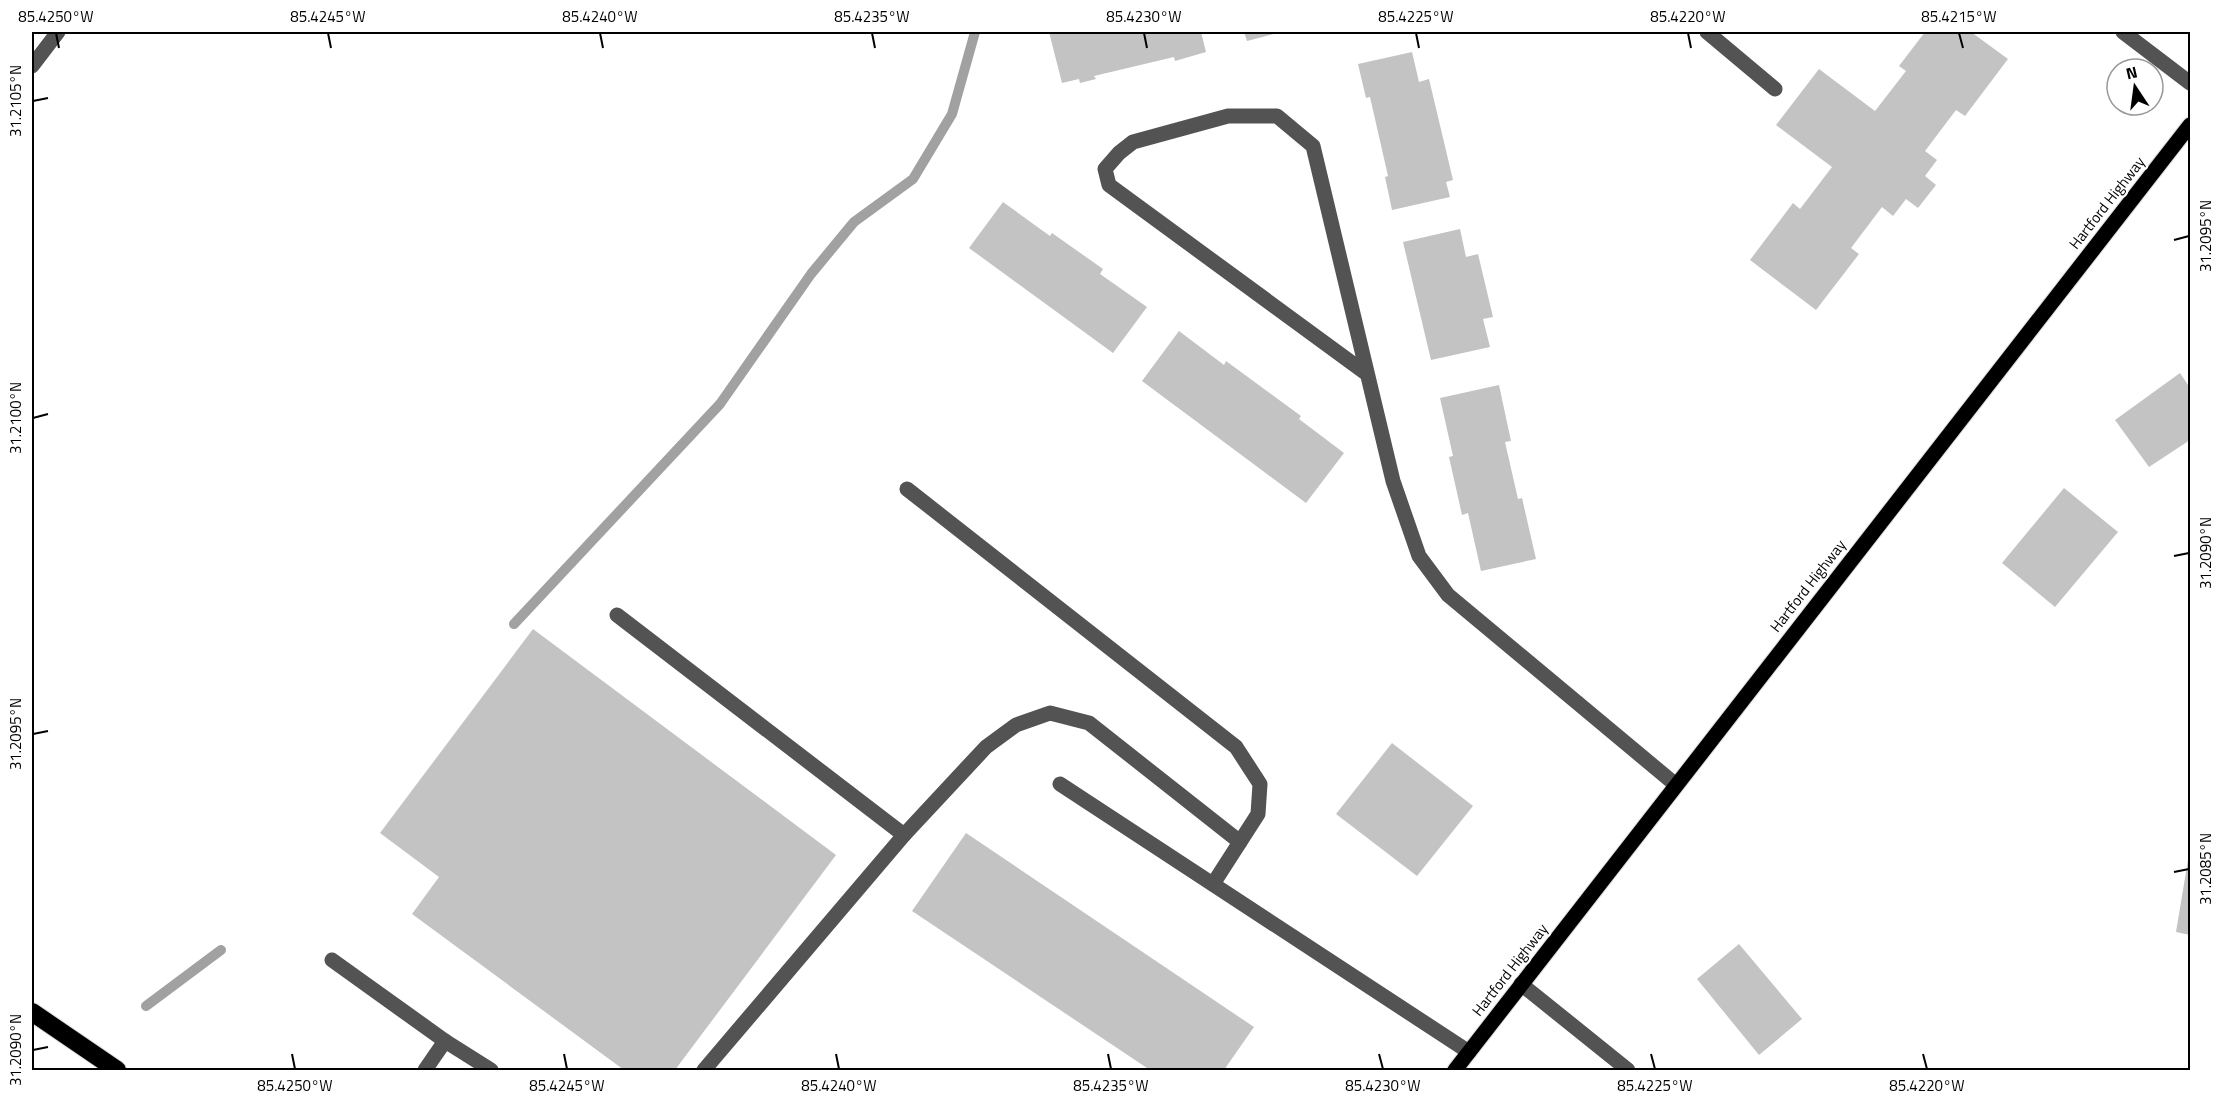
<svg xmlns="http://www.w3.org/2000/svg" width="2222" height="1102" font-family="'Titillium Web',sans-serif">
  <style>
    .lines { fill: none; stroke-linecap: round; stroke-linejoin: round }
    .stream { stroke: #a1a1a1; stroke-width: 10 }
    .building { fill: #c3c3c3 }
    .major-casing { stroke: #dbdbdb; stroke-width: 17 }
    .highway-casing { stroke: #dbdbdb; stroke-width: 20 }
    .minor { stroke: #535353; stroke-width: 15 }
    .major { stroke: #000; stroke-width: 15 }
    .highway { stroke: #000; stroke-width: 18 }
    .ticks { fill: none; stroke: #000; stroke-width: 2 }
    .labels { text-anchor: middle; stroke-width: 4.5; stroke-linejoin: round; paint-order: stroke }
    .street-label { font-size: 15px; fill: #000; stroke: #fff }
    .neatline { fill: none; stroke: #000; stroke-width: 2 }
    .ticks-label { font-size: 15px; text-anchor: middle; fill: #000 }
  </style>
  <rect width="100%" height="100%" fill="#fff"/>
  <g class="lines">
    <g class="stream">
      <polyline points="514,624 720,404 811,274 854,222 913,179 952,114 975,32"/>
      <polyline points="146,1006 221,950"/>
    </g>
  </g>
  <g class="building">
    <polygon points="1049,32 1201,32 1206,52 1175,61 1174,57 1094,76 1096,79 1080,83 1079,79 1062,83"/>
    <polygon points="1244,32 1281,32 1247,41"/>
    <polygon points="1925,32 1971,32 2008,59 1965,116 1956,110 1925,151 1937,160 1925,176 1936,185 1918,208 1906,199 1893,216 1882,207 1851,248 1859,254 1816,310 1750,260 1793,203 1800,209 1832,167 1776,125 1819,69 1875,111 1906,71 1899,66"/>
    <polygon points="1412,52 1419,82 1429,79 1453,180 1446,182 1450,197 1392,210 1385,177 1388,176 1370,97 1366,98 1358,64"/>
    <polygon points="1003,202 1050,236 1052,233 1103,269 1100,274 1147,307 1113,353 969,248"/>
    <polygon points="1460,229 1466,257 1478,254 1493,317 1483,319 1490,347 1431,360 1403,242"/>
    <polygon points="1179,331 1224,365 1226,361 1301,416 1299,419 1344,453 1306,503 1142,381"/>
    <polygon points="2180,373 2190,388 2190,440 2149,467 2115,420"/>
    <polygon points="1499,385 1511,441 1505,442 1518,499 1522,498 1536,559 1481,571 1468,513 1462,515 1449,457 1453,456 1440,398"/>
    <polygon points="2064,488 2118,532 2055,607 2002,563"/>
    <polygon points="533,629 836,855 675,1070 624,1070 412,914 439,877 380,833"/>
    <polygon points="1392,743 1473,806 1417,876 1336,814"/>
    <polygon points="966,833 1254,1027 1224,1070 1150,1070 912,911"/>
    <polygon points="2189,854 2190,854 2190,935 2176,932"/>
    <polygon points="1739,944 1802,1019 1759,1055 1697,979"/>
  </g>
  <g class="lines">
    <defs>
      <polyline id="major" points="1455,1070 2190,125"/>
      <polyline id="highway" points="32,1012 117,1070"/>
    </defs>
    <use href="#major" class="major-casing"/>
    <use href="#highway" class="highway-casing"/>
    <g class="minor">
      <polyline points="1707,32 1775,89"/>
      <polyline points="2123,32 2190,83"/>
      <polyline points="32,66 58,32"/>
      <polyline points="1367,374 1109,185 1105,169 1119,153 1133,142 1228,116 1277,116 1313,146 1393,481 1419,556 1448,595 1676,785"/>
      <polyline points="907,489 1236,747 1260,784 1258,814 1213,884"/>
      <polyline points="617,615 904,835 986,747 1016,725 1050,713 1089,723 1240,842"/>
      <polyline points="1060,784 1469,1052"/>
      <polyline points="332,960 445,1041 491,1070"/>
      <polyline points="1521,984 1628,1070"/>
      <polyline points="425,1070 445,1041"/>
      <polyline points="704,1070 904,835"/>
    </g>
    <use href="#major" class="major"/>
    <use href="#highway" class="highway"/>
  </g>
  <path class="ticks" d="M56,33L59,48M328,33L331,48M600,33L603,48M872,33L875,48M1144,33L1147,48M1416,33L1419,48M1688,33L1691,48M1959,33L1963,48M33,101L48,98M2174,240L2189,236M33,418L48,414M2174,556L2189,553M33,734L48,731M2174,872L2189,869M33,1050L48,1047M292,1054L295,1069M564,1054L567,1069M836,1054L839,1069M1108,1054L1111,1069M1379,1054L1383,1069M1651,1054L1655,1069M1923,1054L1927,1069"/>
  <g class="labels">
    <g class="street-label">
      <text transform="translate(2107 203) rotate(-52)" y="5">Hartford Highway</text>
      <text transform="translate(1808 586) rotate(-52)" y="5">Hartford Highway</text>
      <text transform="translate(1510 970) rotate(-52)" y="5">Hartford Highway</text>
    </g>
  </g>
  <rect width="2222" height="1102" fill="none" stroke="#ffffff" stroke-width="66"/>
  <g transform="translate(2135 87) rotate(347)"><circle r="28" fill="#ffffff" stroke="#999999" stroke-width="1.5"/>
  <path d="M0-4.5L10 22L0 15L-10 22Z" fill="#000000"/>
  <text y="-9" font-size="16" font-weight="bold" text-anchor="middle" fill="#000000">N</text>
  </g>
  <rect x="33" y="33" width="2156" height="1036" class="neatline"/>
  <g class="ticks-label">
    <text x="56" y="22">85.4250°W</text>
    <text x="328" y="22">85.4245°W</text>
    <text x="600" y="22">85.4240°W</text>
    <text x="872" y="22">85.4235°W</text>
    <text x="1144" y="22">85.4230°W</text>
    <text x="1416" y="22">85.4225°W</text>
    <text x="1688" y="22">85.4220°W</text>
    <text x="1959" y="22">85.4215°W</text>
    <text transform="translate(16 101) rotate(-90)" y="5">31.2105°N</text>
    <text transform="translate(2206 236) rotate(-90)" y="5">31.2095°N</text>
    <text transform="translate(16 418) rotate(-90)" y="5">31.2100°N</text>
    <text transform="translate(2206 553) rotate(-90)" y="5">31.2090°N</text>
    <text transform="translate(16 734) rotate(-90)" y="5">31.2095°N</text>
    <text transform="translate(2206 869) rotate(-90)" y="5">31.2085°N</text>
    <text transform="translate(16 1050) rotate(-90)" y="5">31.2090°N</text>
    <text x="295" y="1091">85.4250°W</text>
    <text x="567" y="1091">85.4245°W</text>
    <text x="839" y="1091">85.4240°W</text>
    <text x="1111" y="1091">85.4235°W</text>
    <text x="1383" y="1091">85.4230°W</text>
    <text x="1655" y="1091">85.4225°W</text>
    <text x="1927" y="1091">85.4220°W</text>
  </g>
</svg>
